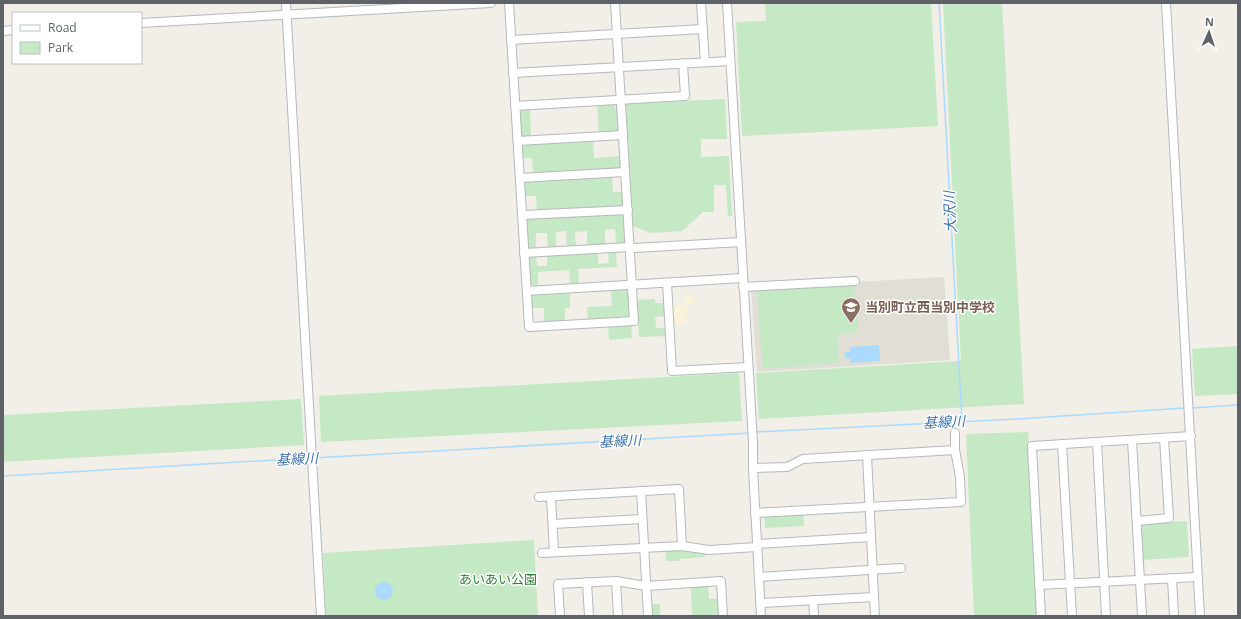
<svg xmlns="http://www.w3.org/2000/svg" width="1241" height="619" font-family="'Open Sans','Noto Sans JP',sans-serif">
  <style>
    .education { fill: #e1ded6 }
    .green { fill: #c5e8c5 }
    .sand { fill: #fbf3d9 }
    .water { fill: #aadaff }
    .lines { fill: none; stroke-linecap: round; stroke-linejoin: round }
    .stream { stroke: #aadaff; stroke-width: 1.5 }
    .minor-casing { stroke: #b5b8bc; stroke-width: 10 }
    .minor { stroke: #fff; stroke-width: 8 }
    .labels { text-anchor: middle; stroke-width: 3; stroke-linejoin: round; paint-order: stroke }
    .education-label { font-size: 13px; font-weight: bold; fill: #785e54; stroke: #fff; text-anchor: start }
    .park-label { font-size: 13px; fill: #348238; stroke: #fff }
    .water-label { font-size: 14px; font-style: italic; fill: #4174aa; stroke: #fff }
  </style>
  <rect width="100%" height="100%" fill="#f1efe8"/>
  <polygon class="education" points="944,277 950,360 757,372 751,288"/>
  <g class="green">
    <polygon points="765,3 931,3 938,126 742,136 736,22 766,21"/>
    <polygon points="943,3 1002,3 1024,404 759,419 756,373 961,361"/>
    <polygon points="725,99 727,139 701,139 701,157 729,156 732,216 728,216 726,185 714,185 714,212 703,212 682,231 651,233 633,226 626,104"/>
    <polygon points="615,104 615,110 618,110 619,130 618,132 599,133 597,105"/>
    <polygon points="530,108 531,137 521,138 520,109"/>
    <polygon points="593,140 594,158 621,156 622,169 533,175 532,158 522,158 521,144"/>
    <polygon points="612,176 613,192 623,192 624,207 537,211 536,196 524,196 524,181"/>
    <polygon points="624,213 626,243 616,244 615,229 605,230 605,245 587,245 587,231 575,232 576,246 567,247 566,231 556,232 556,248 548,248 547,233 536,233 536,249 527,249 526,218"/>
    <polygon points="616,251 617,267 578,269 579,284 570,284 569,270 538,272 538,285 530,285 528,256 536,256 537,266 547,266 547,255 598,252 598,264 609,263 608,252"/>
    <polygon points="854,285 858,330 855,333 837,334 839,363 763,369 757,291"/>
    <polygon points="630,289 632,317 588,320 587,307 612,306 611,290"/>
    <polygon points="570,293 570,308 565,308 565,321 544,322 544,308 531,308 530,294"/>
    <polygon points="655,299 655,303 666,303 667,316 655,317 656,328 667,328 668,336 639,337 637,300"/>
    <polygon points="631,323 632,338 609,340 608,325"/>
    <polygon points="1238,346 1238,394 1195,396 1192,349"/>
    <polygon points="739,373 742,421 321,442 319,396"/>
    <polygon points="301,399 304,445 3,462 3,415"/>
    <polygon points="1028,432 1038,616 974,616 966,434"/>
    <polygon points="803,513 804,526 765,528 764,515"/>
    <polygon points="1187,521 1189,557 1142,560 1141,525 1142,523"/>
    <polygon points="534,540 538,616 326,616 323,553"/>
    <polygon points="682,548 705,553 705,557 679,559 679,561 666,561 665,549"/>
    <polygon points="691,585 708,585 709,599 720,599 720,615 692,616"/>
    <polygon points="651,604 660,604 660,616 651,615"/>
  </g>
  <polygon class="sand" points="686,296 694,296 695,303 687,305 686,322 673,326 672,306 685,305"/>
  <g class="water">
    <polygon points="879,345 880,361 851,363 851,359 845,359 845,352 850,352 850,347"/>
    <circle cx="384" cy="591" r="9"/>
  </g>
  <g class="lines">
    <g class="stream">
      <polyline points="939,3 962,421"/>
      <polyline points="1191,408 1238,405"/>
      <polyline points="756,432 1017,419 1185,408"/>
      <polyline points="314,458 750,433"/>
      <polyline points="3,476 309,458"/>
    </g>
    <defs>
      <g id="minor">
        <polyline points="286,3 321,616"/>
        <polyline points="509,3 529,327 634,321 615,3"/>
        <polyline points="701,3 705,62"/>
        <polyline points="727,3 753,442 753,468 761,616"/>
        <polyline points="1166,3 1200,616"/>
        <polyline points="141,23 491,3"/>
        <polyline points="3,31 13,30"/>
        <polyline points="511,40 703,29"/>
        <polyline points="513,73 730,61"/>
        <polyline points="515,106 685,96 683,63"/>
        <polyline points="518,141 623,135"/>
        <polyline points="520,178 625,172"/>
        <polyline points="522,215 628,210"/>
        <polyline points="524,253 630,247 634,248 741,242"/>
        <polyline points="667,283 672,371 748,367"/>
        <polyline points="743,287 855,281"/>
        <polyline points="527,291 743,278"/>
        <polyline points="1132,440 1142,616"/>
        <polyline points="1097,442 1106,616"/>
        <polyline points="1062,444 1072,616"/>
        <polyline points="867,455 875,616"/>
        <polyline points="753,468 787,467 803,459 955,450"/>
        <polyline points="641,491 648,616"/>
        <polyline points="539,497 679,489 682,546"/>
        <polyline points="551,497 554,552"/>
        <polyline points="755,513 961,502 960,477 955,450 955,433"/>
        <polyline points="1137,521 1169,518 1164,438"/>
        <polyline points="553,524 642,519"/>
        <polyline points="757,544 871,537"/>
        <polyline points="542,553 682,546 709,550 757,547"/>
        <polyline points="759,577 901,568"/>
        <polyline points="1172,578 1174,616"/>
        <polyline points="616,581 618,616"/>
        <polyline points="587,582 589,616"/>
        <polyline points="1039,585 1198,577"/>
        <polyline points="813,600 814,616"/>
        <polyline points="760,603 874,597"/>
        <polyline points="560,616 558,584 616,581 646,586 721,581 723,616"/>
        <polyline points="1041,616 1032,446 1191,436"/>
      </g>
    </defs>
    <use href="#minor" class="minor-casing"/>
    <use href="#minor" class="minor"/>
  </g>
  <defs>
    <symbol id="school-pin" viewBox="-11 -11 22 30"><path d="M0 17L-7.5 6A9.5 9.5 0 1 1 7.5 6Z" fill="#8d6e63" stroke="#fff"/><path d="M0-5L7-2L0 1L-7-2ZM-4 1L0 2.5L4 1V4Q0 6-4 4Z" fill="#fff"/></symbol>
  </defs>
  <g fill-rule="evenodd">
    <use href="#school-pin" x="840" y="296" width="22" height="30"/>
  </g>
  <g class="labels">
    <g class="education-label">
      <text x="865" y="312">当別町立西当別中学校</text>
    </g>
    <g class="park-label">
      <text x="498" y="584">あいあい公園</text>
    </g>
    <g class="water-label">
      <text transform="translate(950 212) rotate(-93)" y="5">大沢川</text>
      <text transform="translate(944 422) rotate(-3)" y="5">基線川</text>
      <text transform="translate(620 441) rotate(-3)" y="5">基線川</text>
      <text transform="translate(297 459) rotate(-3)" y="5">基線川</text>
    </g>
  </g>
  <rect width="1241" height="619" fill="none" stroke="#5f6368" stroke-width="8"/>
  <rect x="12" y="12" width="130" height="52" fill="#ffffff" stroke="#bfc1c3"/>
  <rect x="20" y="25" width="20" height="6" fill="#ffffff" stroke="#bfc1c3"/>
  <text x="48" y="32" font-size="12" fill="#5f6368">Road</text>
  <rect x="20" y="42" width="20" height="12" fill="#c5e8c5" stroke="#bfc1c3"/>
  <text x="48" y="52" font-size="12" fill="#5f6368">Park</text>
  <g transform="translate(1209 32) rotate(3)" stroke="#ffffff" stroke-width="3" paint-order="stroke">
  <path d="M0-3L7 15L0 10L-7 15Z" fill="#5f6368"/>
  <text y="-6" font-size="11" font-weight="bold" text-anchor="middle" fill="#5f6368">N</text>
  </g>
</svg>
